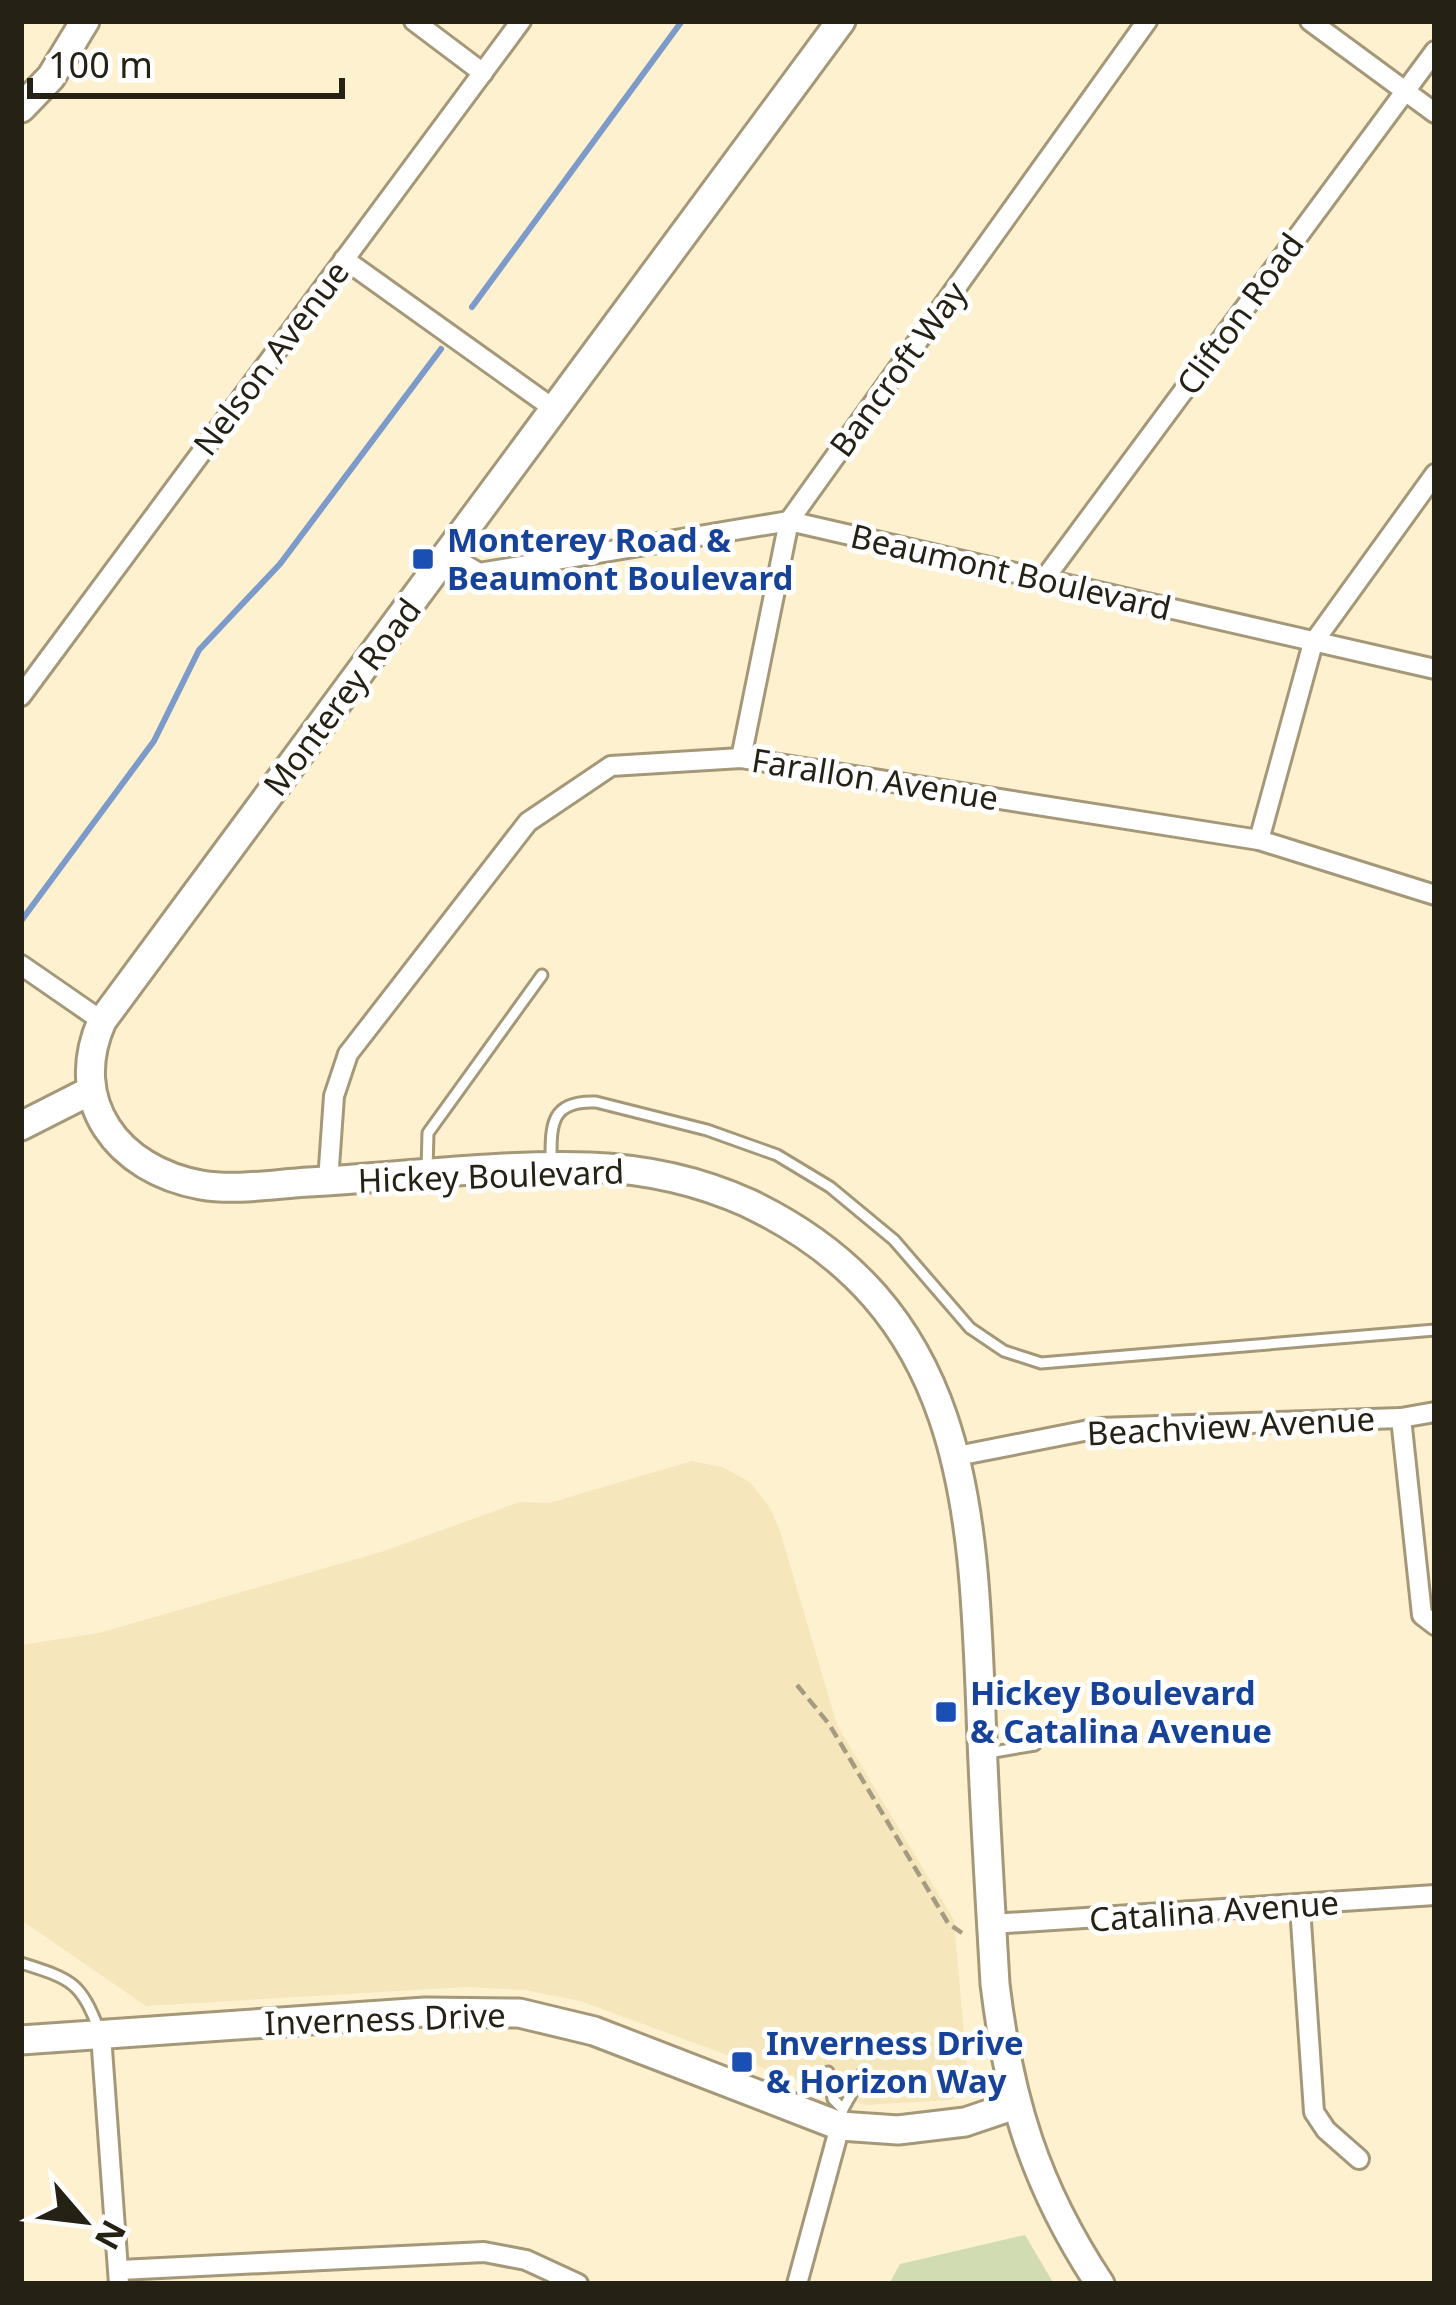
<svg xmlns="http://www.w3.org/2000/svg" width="1456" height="2305" font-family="'Noto Sans',sans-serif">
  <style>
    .built { fill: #f5e6bc }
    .green { fill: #d2dcb3 }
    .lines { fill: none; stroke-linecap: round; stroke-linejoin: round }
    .stream { stroke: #7c9aca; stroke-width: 6 }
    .lane-casing { stroke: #a49879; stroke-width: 15 }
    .street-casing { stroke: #a49879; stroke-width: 24 }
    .secondary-casing { stroke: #a49879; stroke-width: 33 }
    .path { stroke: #a59b82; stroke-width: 4.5; stroke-dasharray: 12 6; stroke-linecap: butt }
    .lane { stroke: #fff; stroke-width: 9 }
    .street { stroke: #fff; stroke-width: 18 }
    .secondary { stroke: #fff; stroke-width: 27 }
    .transit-dot { fill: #1a4fb4; stroke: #fff; stroke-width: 4.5 }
    .labels { text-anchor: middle; stroke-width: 10; stroke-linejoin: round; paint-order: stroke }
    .street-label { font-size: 33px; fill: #262115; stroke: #fff }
    .transit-label { font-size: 33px; font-weight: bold; fill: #164399; stroke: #fff; text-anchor: start }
  </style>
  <rect width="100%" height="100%" fill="#fef1cf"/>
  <polygon class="built" points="692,1461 722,1467 750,1482 770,1508 780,1531 837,1725 954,1920 968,2080 962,2093 950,2100 864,2105 580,2001 525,1990 466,1987 146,2006 21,1920 21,1645 99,1633 384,1551 520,1502 549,1503"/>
  <polygon class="green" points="1025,2235 1054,2284 889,2284 900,2264"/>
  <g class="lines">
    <g class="stream">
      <polyline points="472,307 682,21"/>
      <polyline points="21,921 154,741 199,650 280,564 441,349"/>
    </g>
    <defs>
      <g id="lane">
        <path d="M551,1165C551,1126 549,1100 596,1102L707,1130L777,1155L830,1187L894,1240L970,1328L1004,1351L1041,1363L1435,1330"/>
        <polyline points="427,1170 428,1133 542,975"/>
        <polyline points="985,1690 1030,1692"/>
        <polyline points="988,1753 1035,1745"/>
        <path d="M21,1963C70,1979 80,1980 99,2030"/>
        <polyline points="828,2072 833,2099 843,2109"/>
        <polyline points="840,2122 843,2109 863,2073"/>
      </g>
      <g id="street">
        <polyline points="414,21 483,73"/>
        <polyline points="1310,21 1435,113"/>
        <polyline points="344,259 554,409"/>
        <polyline points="447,554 479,573 789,521 1435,669"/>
        <polyline points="1045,578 1435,51"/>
        <polyline points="21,696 521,21"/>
        <polyline points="741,758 789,521 1147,21"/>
        <polyline points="1259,840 1313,643 1435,474"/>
        <polyline points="21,965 102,1021"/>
        <polyline points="328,1181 334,1096 348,1054 528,822 611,766 741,758 1259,840 1435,895"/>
        <polyline points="1401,1418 1422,1615 1435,1625"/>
        <polyline points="957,1456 1099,1428 1401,1418 1435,1412"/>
        <polyline points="1300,1907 1314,2112 1326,2130 1359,2159"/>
        <polyline points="992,1924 1435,1895"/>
        <polyline points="101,2035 119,2284"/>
        <polyline points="120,2270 484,2252 526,2260 578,2284"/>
        <polyline points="797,2284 840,2126"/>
      </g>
      <g id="secondary">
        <path d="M841,21L102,1021C66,1102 118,1170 201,1185C236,1191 274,1184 309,1182C402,1177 497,1164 590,1167C643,1169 699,1181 748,1203C966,1307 973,1502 981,1713C984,1804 990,1894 995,1984C1009,2100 1035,2186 1100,2284"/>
        <polyline points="21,108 51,77 85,21"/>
        <polyline points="21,1126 90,1091"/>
        <polyline points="21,2040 425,2012 519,2013 594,2031 840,2126 898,2130 965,2122 1015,2105"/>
      </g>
    </defs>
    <use href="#lane" class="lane-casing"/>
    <use href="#street" class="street-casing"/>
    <use href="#secondary" class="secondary-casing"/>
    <polyline class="path" points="797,1685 829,1724 948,1923 962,1933"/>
    <use href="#lane" class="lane"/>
    <use href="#street" class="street"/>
    <use href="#secondary" class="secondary"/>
  </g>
  <g class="transit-dot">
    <rect x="411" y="547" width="24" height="24" rx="6"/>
    <rect x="934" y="1700" width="24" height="24" rx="6"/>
    <rect x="730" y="2050" width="24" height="24" rx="6"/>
  </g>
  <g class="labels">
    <g class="street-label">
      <text transform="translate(1240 314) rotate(-54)" y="12">Clifton Road</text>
      <text transform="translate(271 358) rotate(-53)" y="12">Nelson Avenue</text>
      <text transform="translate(898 369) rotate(-54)" y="12">Bancroft Way</text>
      <text transform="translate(1011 572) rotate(13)" y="12">Beaumont Boulevard</text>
      <text transform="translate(342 697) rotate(-53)" y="12">Monterey Road</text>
      <text transform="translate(875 779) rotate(9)" y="12">Farallon Avenue</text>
      <text transform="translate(491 1176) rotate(-2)" y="12">Hickey Boulevard</text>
      <text transform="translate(1231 1426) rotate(-3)" y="12">Beachview Avenue</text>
      <text transform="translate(1214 1911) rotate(-4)" y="12">Catalina Avenue</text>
      <text transform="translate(385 2019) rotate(-2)" y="12">Inverness Drive</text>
    </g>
    <g class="transit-label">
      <text x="447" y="552">Monterey Road &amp;<tspan x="447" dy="38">Beaumont Boulevard</tspan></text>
      <text x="970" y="1705">Hickey Boulevard<tspan x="970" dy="38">&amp; Catalina Avenue</tspan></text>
      <text x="766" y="2055">Inverness Drive<tspan x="766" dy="38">&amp; Horizon Way</tspan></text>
    </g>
  </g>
  <rect width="1456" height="2305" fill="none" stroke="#262115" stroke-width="48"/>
  <g transform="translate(84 2221) rotate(118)" stroke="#ffffff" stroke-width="9" paint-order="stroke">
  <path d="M0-9L21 45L0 30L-21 45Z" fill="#262115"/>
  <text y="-18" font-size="33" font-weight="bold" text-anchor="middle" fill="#262115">N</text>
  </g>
  <path d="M30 78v18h312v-18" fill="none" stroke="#262115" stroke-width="6"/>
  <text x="48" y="78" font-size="36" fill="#262115" stroke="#ffffff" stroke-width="9" paint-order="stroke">100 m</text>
</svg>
